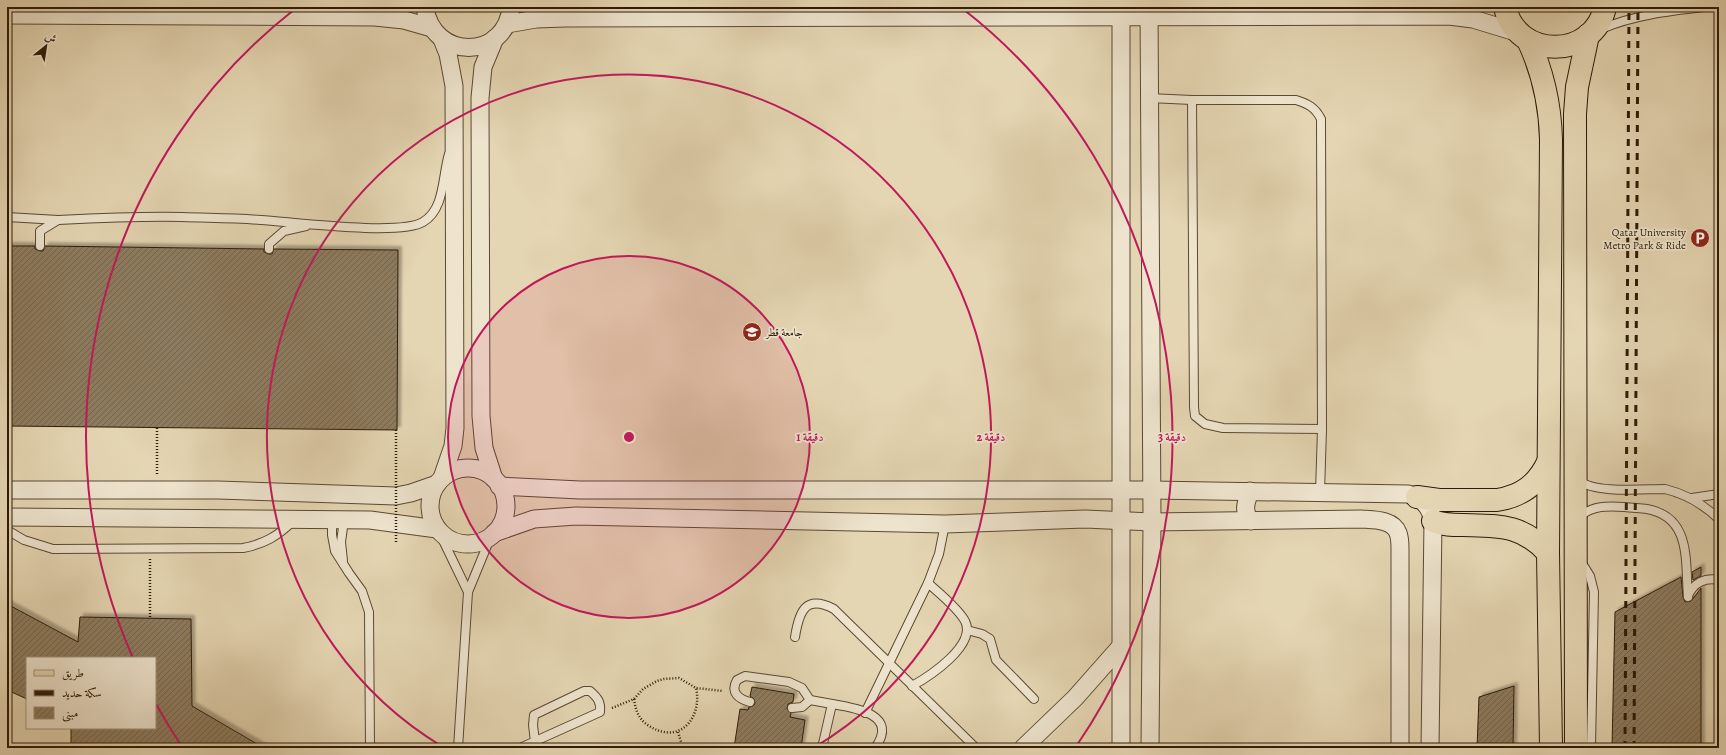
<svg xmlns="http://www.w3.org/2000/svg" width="1726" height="755" font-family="Alegreya,Amiri,serif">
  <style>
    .building { fill: url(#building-hatch); stroke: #2d1a07; filter: url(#shadow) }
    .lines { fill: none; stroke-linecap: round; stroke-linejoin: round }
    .service-casing { stroke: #5b4932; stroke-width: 10 }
    .minor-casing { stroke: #5b4932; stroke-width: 19 }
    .primary-casing { stroke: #2d1a07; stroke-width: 24 }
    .path { stroke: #2d1a07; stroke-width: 2.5; stroke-dasharray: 1 2; stroke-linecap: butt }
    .service { stroke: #eee4ce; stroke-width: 8 }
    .minor { stroke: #eee4ce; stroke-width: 17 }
    .primary { stroke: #e5d6b3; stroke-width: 22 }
    .rail { stroke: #2d1a07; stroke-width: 3; stroke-dasharray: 7 7; stroke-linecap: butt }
    .path-bridge { stroke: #2d1a07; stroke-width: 2.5; stroke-dasharray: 1 2; stroke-linecap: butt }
    .ring { fill: none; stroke: #c2185b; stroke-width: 2 }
    .labels { text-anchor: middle; stroke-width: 3.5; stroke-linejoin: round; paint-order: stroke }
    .poi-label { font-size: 11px; fill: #2d1a07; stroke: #eee4ce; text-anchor: end }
    .centre { fill: #c2185b; stroke: #eee4ce; stroke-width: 2 }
    .ring-label { font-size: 12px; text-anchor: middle; font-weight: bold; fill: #c2185b; stroke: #eee4ce; stroke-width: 3.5; stroke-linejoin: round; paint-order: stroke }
  </style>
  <defs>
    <pattern id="building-hatch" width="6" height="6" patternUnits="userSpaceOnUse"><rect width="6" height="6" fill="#8d7c60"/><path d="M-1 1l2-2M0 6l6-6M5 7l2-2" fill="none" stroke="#74654d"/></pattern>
    <filter id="shadow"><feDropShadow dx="3.5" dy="-3.5" stdDeviation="1" flood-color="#0004"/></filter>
  </defs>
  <rect width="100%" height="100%" fill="#e5d6b3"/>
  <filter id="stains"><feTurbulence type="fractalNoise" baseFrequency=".005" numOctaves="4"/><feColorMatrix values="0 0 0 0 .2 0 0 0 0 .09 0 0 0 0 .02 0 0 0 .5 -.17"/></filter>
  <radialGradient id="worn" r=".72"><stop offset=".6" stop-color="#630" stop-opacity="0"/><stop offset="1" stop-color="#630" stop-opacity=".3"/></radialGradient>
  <g class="building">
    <polygon points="7,246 35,246 35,249 40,251 43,251 45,246 264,249 264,252 269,254 272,254 274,249 398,250 397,430 7,426"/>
    <polygon points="1701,567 1701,576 1693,580 1692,572"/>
    <polygon points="1681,577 1683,597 1685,602 1691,601 1701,588 1701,748 1612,748 1615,612"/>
    <polygon points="7,604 78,642 80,617 191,619 192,706 264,748 71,748 71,728 155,728 155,658 27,658 27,699 7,690"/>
    <polygon points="1514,686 1513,748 1477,748 1479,697"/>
    <polygon points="752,687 794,694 793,702 788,704 787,709 791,713 790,717 805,720 801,748 734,748 740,709 748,710 749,707 753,706 755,704 754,699 750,696"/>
  </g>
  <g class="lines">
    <defs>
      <g id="service">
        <path d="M1601,29C1634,15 1670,11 1705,7"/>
        <path d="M1149,98L1192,100H1296C1308,104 1315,107 1321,119L1322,429L1320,492"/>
        <polyline points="1192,100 1194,407 1195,416 1205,424 1223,428 1322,429"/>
        <polyline points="7,217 58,220"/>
        <path d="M40,246V231L58,220C99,218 141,216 182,217C208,218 235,218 261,220C293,222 400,236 423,222C445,209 442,177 449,154"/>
        <polyline points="269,249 269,244 284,231 306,226"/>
        <path d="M1578,480C1595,494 1643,489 1665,489C1686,494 1703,504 1719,519"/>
        <polyline points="1692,498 1719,494"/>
        <path d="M1579,517C1593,505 1608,506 1625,507C1632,508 1640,508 1647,509C1692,517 1685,562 1688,597"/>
        <polyline points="332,520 332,535 335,551 349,573 362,591 369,612 370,748"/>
        <path d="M7,530L24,540L53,549L243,548C264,544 278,536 293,521"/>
        <polyline points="439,532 468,592"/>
        <polyline points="1580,560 1590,576 1594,592 1591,748"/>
        <polyline points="343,561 341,542 344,520"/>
        <path d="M1688,596C1693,583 1705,577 1719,580"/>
        <polyline points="967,630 982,634 990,639 996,660 1034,699"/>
        <path d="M795,637C799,612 805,594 834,609L976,748"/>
        <path d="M912,686C930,676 977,645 965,621C958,608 939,593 928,583"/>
        <polyline points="810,700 832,704"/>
        <path d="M750,702C738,699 730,692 737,680L745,676L789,682L802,688L810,700L802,707L792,708"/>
        <polyline points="865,713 928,583 939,554 945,524"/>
        <polyline points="458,748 468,592 491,536"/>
        <path d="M520,748L600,712C601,702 598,698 590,691H584L534,715L533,725L535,742"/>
        <path d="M822,748L832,704C857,708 899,715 875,748"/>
      </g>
      <g id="minor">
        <path d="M425,7C432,61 506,61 511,7"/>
        <polyline points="1149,7 1152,522 1150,748"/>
        <polyline points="7,15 375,17 404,20 432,28"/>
        <polyline points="507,24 536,19 566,18 1449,16 1473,19 1519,33"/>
        <polyline points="442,39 448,54 454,86 455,428 453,446 442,478"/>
        <circle cx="468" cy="506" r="38"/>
        <polyline points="494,479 484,448 481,416 480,98 483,67 495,38"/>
        <path d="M499,486L580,490H1151L1408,494C1422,498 1430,506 1433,521L1430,748"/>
        <polyline points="7,490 218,490 396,496 411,493 437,484"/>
        <path d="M1250,491C1246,503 1242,511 1251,521"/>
        <polyline points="7,517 370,520 437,529"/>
        <path d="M494,533L534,519L576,516L945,524L1085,519L1152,522L1361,519C1373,520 1393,519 1398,533C1400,538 1400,544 1400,549V748"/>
        <polyline points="1023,748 1075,698 1121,646"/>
        <polyline points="1121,748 1121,7"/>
      </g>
      <g id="primary">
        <path d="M1505,7C1516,60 1594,60 1605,7"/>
        <path d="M1528,40C1543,72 1550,104 1551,139L1548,553L1551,748"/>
        <path d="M1417,497L1439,500H1497C1522,496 1538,484 1548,462"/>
        <path d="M1433,521C1443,525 1452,525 1463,525C1499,526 1522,524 1548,553"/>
        <polyline points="1576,748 1575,114 1577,87 1588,35"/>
      </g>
    </defs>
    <use href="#service" class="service-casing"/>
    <use href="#minor" class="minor-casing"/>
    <use href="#primary" class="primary-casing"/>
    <g class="path">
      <polyline points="157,428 157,474"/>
      <polyline points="150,559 150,618"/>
      <path d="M634,699C635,707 637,714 642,720C645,724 652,728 657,730C685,741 702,713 696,688"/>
      <polyline points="612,708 634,699 643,689 657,681 664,679 679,678 696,688 723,691"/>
      <polyline points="678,732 683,748"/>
    </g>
    <use href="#service" class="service"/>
    <use href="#minor" class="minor"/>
    <use href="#primary" class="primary"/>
    <g class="rail">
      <polyline points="1625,748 1629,7"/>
      <polyline points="1634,748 1638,7"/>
    </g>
    <polyline class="path-bridge" points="396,542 396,430"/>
  </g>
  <circle cx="629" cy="437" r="181" fill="#c2185b" fill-opacity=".12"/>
  <g class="ring">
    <circle cx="629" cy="437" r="181"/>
    <path d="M443 747A362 362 0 1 1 815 747"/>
    <path d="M181 745A543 543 0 0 1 156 704M133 658A543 543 0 0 1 295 9M963 9A543 543 0 0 1 1077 745"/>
  </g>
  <defs>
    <symbol id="parking-disc" viewBox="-11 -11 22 22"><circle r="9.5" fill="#8f2418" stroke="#eee4ce"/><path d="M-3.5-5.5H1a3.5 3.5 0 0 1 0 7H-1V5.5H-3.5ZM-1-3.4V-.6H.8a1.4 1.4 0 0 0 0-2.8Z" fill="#fff"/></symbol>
    <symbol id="university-disc" viewBox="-11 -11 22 22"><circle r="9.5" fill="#8f2418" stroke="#eee4ce"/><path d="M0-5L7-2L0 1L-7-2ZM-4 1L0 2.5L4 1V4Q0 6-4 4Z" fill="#fff"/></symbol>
  </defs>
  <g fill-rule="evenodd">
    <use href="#parking-disc" x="1689" y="227" width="22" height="22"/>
    <use href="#university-disc" x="741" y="321" width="22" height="22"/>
  </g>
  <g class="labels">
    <g class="poi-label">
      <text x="1686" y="236">Qatar University<tspan x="1686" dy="13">Metro Park &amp; Ride</tspan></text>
      <text x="766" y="336" text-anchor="start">جامعة قطر</text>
    </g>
  </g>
  <circle cx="629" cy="437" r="6" class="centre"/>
  <g class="ring-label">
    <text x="810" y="441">1 دقيقة</text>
    <text x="991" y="441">2 دقيقة</text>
    <text x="1172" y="441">3 دقيقة</text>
  </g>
  <rect width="1726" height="755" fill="none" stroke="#e5d6b3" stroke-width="24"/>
  <rect x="8" y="8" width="1710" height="739" fill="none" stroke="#2d1a07" stroke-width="2"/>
  <rect x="12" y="12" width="1702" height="731" fill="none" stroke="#2d1a07"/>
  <rect x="26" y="657" width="130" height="72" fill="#eee4ce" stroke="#a1937e"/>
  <rect x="34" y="670" width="20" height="6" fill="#e5d6b3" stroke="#a1937e"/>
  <text x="62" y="677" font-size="12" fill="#2d1a07">طريق</text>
  <rect x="34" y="690" width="20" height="6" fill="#2d1a07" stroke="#a1937e"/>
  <text x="62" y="697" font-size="12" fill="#2d1a07">سكة حديد</text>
  <rect x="34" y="707" width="20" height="12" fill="url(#building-hatch)" stroke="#a1937e"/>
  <text x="62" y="717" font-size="12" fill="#2d1a07">مبنى</text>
  <g transform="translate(46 46) rotate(30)" stroke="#eee4ce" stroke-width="3" paint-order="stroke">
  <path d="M0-3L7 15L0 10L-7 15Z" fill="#2d1a07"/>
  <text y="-6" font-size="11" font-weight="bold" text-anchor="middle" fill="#2d1a07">ش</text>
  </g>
  <rect width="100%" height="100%" filter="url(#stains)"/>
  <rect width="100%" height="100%" fill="url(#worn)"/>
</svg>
